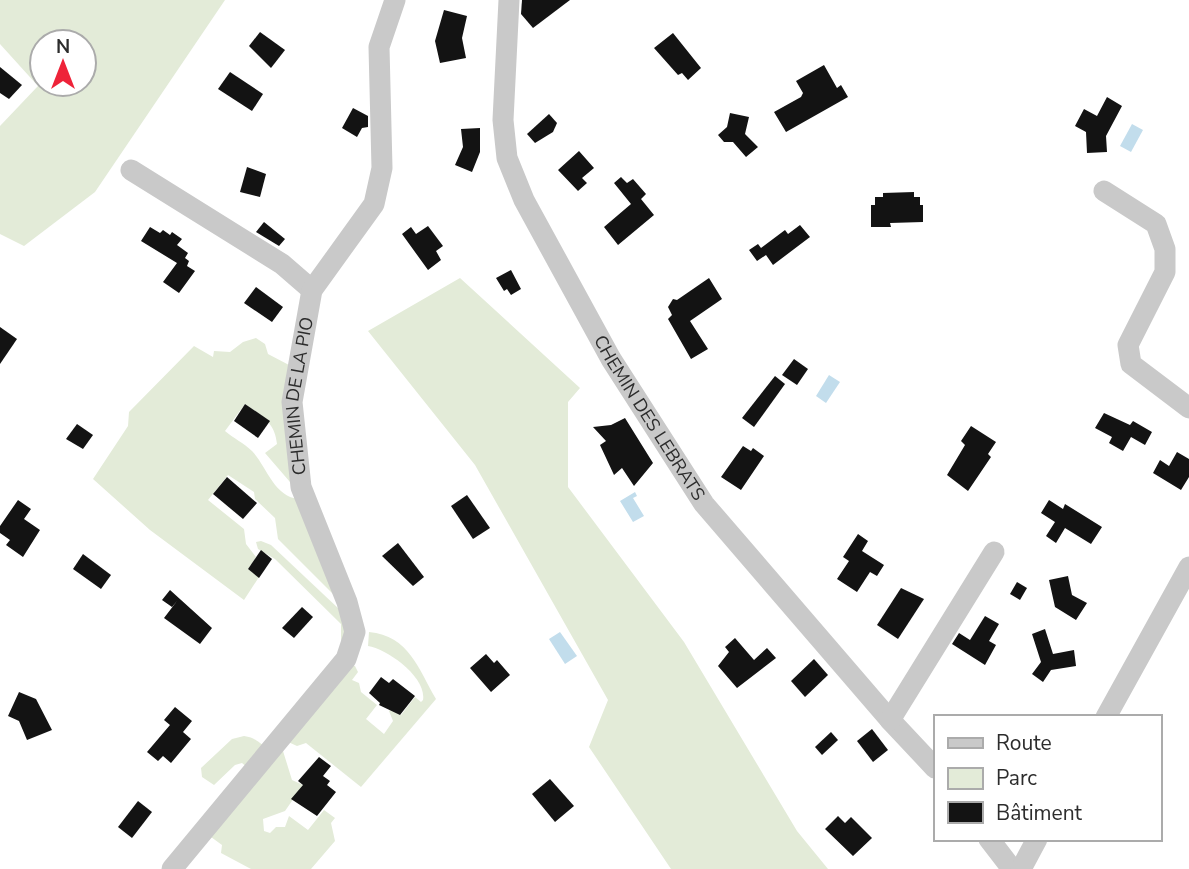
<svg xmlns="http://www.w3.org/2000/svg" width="1189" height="869" font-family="'Nunito Sans',sans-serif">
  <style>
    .green { fill: #e3ebd8; fill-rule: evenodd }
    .water { fill: #c2ddec }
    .building { fill: #131313 }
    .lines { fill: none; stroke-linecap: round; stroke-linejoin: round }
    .minor { stroke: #c9c9c9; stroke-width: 21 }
    .labels { text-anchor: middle; stroke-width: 7; stroke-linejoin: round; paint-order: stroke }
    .street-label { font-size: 18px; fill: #2c2c2c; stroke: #fff }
  </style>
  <rect width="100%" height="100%" fill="#fff"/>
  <g class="green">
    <path d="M0,0H225L95,192L24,246L0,234V126L38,86L0,44ZM42,42H84V84H42Z"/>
    <polygon points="460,278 580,388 568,402 568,487 684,642 797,831 828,869 671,869 589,747 608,700 475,465 368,331"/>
    <path d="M256,338L265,344L268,354L289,365L290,482L265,453L277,444C275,422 262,416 245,404L225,431C233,438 244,443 252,451C267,467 274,497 299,499L334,595L278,539L275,518L255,499L254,492L228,475L208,500L244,529L246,544L256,557L248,569L259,577L244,600L150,530L93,479L128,426L129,412L194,346L213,357L214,351L230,352L243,342Z"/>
    <polygon points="261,541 271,545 339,609 348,622 341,645 341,624 275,559 258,549 256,542"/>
    <path d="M369,632C409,636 418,668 436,699L361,787L306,743L297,746L286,741L348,665L355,666L358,672L352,680L359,683L361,692L377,705L366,719L384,734L393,721L389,711L393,709L401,715L415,697L421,702L423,700C427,677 387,649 368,646Z"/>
    <path d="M244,736C261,738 260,750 283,751L292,780L303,785L285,811L263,819L264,831L270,833L276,827H285L289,816L308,830L324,810L335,818L331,823L335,841L311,869H251L221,853L222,845L211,837L249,769L242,763L235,765L214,785L202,777L201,768L232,739Z"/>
  </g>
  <g class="water">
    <polygon points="1132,124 1143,130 1131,152 1120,146"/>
    <polygon points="829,375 840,382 826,403 816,396"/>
    <polygon points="635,492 637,496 633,498 644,516 633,522 620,501"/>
    <polygon points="560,632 577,656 565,664 549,639"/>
  </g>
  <g class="building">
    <polygon points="522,0 570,0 533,28 521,14"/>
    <polygon points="444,10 467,16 462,38 466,58 440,63 435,41"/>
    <polygon points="260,32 285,50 271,68 249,46"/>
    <polygon points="673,33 701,68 688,80 682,73 678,75 654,48"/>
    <polygon points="824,65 837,88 841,85 848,97 786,132 774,112 801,97 803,93 796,81"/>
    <polygon points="0,67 22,85 9,99 0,93"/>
    <polygon points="230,72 263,94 252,111 218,89"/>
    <polygon points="1107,97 1122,106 1106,136 1107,152 1087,153 1086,132 1075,126 1084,109 1097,116"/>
    <polygon points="353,108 368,116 368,127 362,128 357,137 342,128"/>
    <polygon points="730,113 749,117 745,134 758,147 746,157 733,142 724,142 718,135 727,127"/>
    <polygon points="549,114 557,123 553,132 535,143 527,134"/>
    <polygon points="480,128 480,152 472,172 455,165 463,147 461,129"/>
    <polygon points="579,151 594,168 582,178 587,183 578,191 558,170"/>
    <polygon points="247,167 266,174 260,197 240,192"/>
    <polygon points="621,177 627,183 633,179 646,194 641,199 654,215 618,245 604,227 631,204 614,183"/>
    <polygon points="914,192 914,197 920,197 920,205 923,205 923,222 890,223 891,227 871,227 871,205 875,205 875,197 883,197 883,193"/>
    <polygon points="264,222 285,239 279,246 256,232"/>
    <polygon points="800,225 810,237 773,265 766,255 757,261 749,250 758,244 761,248 785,230 788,234"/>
    <polygon points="428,226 443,246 436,251 441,260 428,270 402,234 411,227 416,234"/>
    <polygon points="150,227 160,233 163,230 170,235 172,232 182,239 177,245 188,253 185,258 189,261 187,266 195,271 179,293 163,282 177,263 141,241"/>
    <polygon points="511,270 521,289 511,295 507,289 504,291 496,278"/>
    <polygon points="709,278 722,299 690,321 708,349 691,359 668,319 672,315 668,307 673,299 677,300"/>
    <polygon points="256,287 283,307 272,322 244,303"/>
    <polygon points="0,327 17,339 0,364"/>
    <polygon points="794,359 808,369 797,385 782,375"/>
    <polygon points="775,376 785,384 754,427 742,418"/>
    <polygon points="245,404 270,421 258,438 234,421"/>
    <polygon points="1104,413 1130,425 1133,421 1152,432 1145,445 1131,437 1123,451 1109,443 1112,437 1095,428"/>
    <polygon points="625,418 653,463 634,486 622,468 614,475 600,445 606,441 593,427 611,425"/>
    <polygon points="77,424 93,435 83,449 66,439"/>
    <polygon points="971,426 996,442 988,454 991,457 968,491 947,475 965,445 961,441"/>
    <polygon points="743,446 751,451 753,448 764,456 741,490 721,477"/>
    <polygon points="1177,452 1189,459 1189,477 1181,490 1153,473 1160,460 1169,466"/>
    <polygon points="227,477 257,503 243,519 213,494"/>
    <polygon points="467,495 490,528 473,539 451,506"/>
    <polygon points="18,500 31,509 24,519 40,530 23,557 6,545 10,540 0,533 0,526"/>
    <polygon points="1049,500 1063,509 1065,504 1102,527 1091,544 1065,528 1056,543 1046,536 1055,522 1041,513"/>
    <polygon points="858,534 868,541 862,551 884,565 877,576 870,572 857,592 837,579 849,561 843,557"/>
    <polygon points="398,543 424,577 413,586 382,556"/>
    <polygon points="261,550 272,559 259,578 248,569"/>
    <polygon points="83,554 111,575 101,589 73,569"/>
    <polygon points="1068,576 1072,595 1087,603 1076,620 1055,607 1049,580"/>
    <polygon points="1017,582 1027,588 1020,600 1010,594"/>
    <polygon points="901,588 924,599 898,639 877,625"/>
    <polygon points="170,590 212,628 200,644 164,618 177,601 172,607 162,600"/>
    <polygon points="302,607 313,617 294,638 282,628"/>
    <polygon points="985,616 999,624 989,641 996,645 985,665 952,644 959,633 970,640"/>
    <polygon points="1045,629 1053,654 1074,650 1076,666 1051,670 1043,682 1032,674 1041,662 1032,634"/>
    <polygon points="735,638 754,660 767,648 776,658 737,688 718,666 729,652 725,647"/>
    <polygon points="486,654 494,663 497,660 510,675 491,692 470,668"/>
    <polygon points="814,659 828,675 805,697 791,681"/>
    <polygon points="381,677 389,683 393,679 415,696 400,715 379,705 380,703 369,693"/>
    <polygon points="19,692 36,699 52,730 27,740 19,721 8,716"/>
    <polygon points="175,707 192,721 183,732 191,739 171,763 163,756 158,761 147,752 170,725 164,720"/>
    <polygon points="872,729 888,750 873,762 857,741"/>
    <polygon points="831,732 838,740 822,755 815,747"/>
    <polygon points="319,757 331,766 323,776 330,781 327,785 336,792 317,816 291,799 303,785 298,781"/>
    <polygon points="550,779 574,806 555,822 532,794"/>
    <polygon points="138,801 152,812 132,838 118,827"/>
    <polygon points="838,816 845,823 851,817 872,838 853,856 825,829"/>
  </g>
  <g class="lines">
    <g class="minor">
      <path id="s1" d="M509,0L503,120L507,158L524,200L611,359L704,504L890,720L935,768"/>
      <polyline points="131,170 282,264 312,290"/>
      <polyline points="1104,191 1156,224 1165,249 1165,272 1128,345 1131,364 1189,408"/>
      <polyline points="1106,717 1189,567"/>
      <polyline points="890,720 994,552"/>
      <polyline points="989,839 1012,869"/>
      <path id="s2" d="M172,869L346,659L355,632L347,602L301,487L292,402L312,290L374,204L382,168L379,47L395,0"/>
      <polyline points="1021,869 1037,839"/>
    </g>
  </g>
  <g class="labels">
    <g class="street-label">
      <text dy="6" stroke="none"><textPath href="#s2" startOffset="548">CHEMIN DE LA PIO</textPath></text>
      <text dy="6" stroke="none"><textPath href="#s1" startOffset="455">CHEMIN DES LEBRATS</textPath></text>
    </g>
  </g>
  <rect x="934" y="715" width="228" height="126" fill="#ffffff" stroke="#ababab" stroke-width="2"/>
  <rect x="948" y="738" width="35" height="10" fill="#c9c9c9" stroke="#ababab" stroke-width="2"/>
  <text x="996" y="750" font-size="21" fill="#2c2c2c">Route</text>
  <rect x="948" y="768" width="35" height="21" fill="#e3ebd8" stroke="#ababab" stroke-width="2"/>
  <text x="996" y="785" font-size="21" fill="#2c2c2c">Parc</text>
  <rect x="948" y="802" width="35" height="21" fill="#131313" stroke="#ababab" stroke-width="2"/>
  <text x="996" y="820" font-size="21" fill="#2c2c2c">Bâtiment</text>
  <g transform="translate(63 63)"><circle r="33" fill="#ffffff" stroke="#ababab" stroke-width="2"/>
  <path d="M0-5L12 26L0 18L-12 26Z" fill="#ee2339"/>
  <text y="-10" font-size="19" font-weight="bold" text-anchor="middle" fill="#2c2c2c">N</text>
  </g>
</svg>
